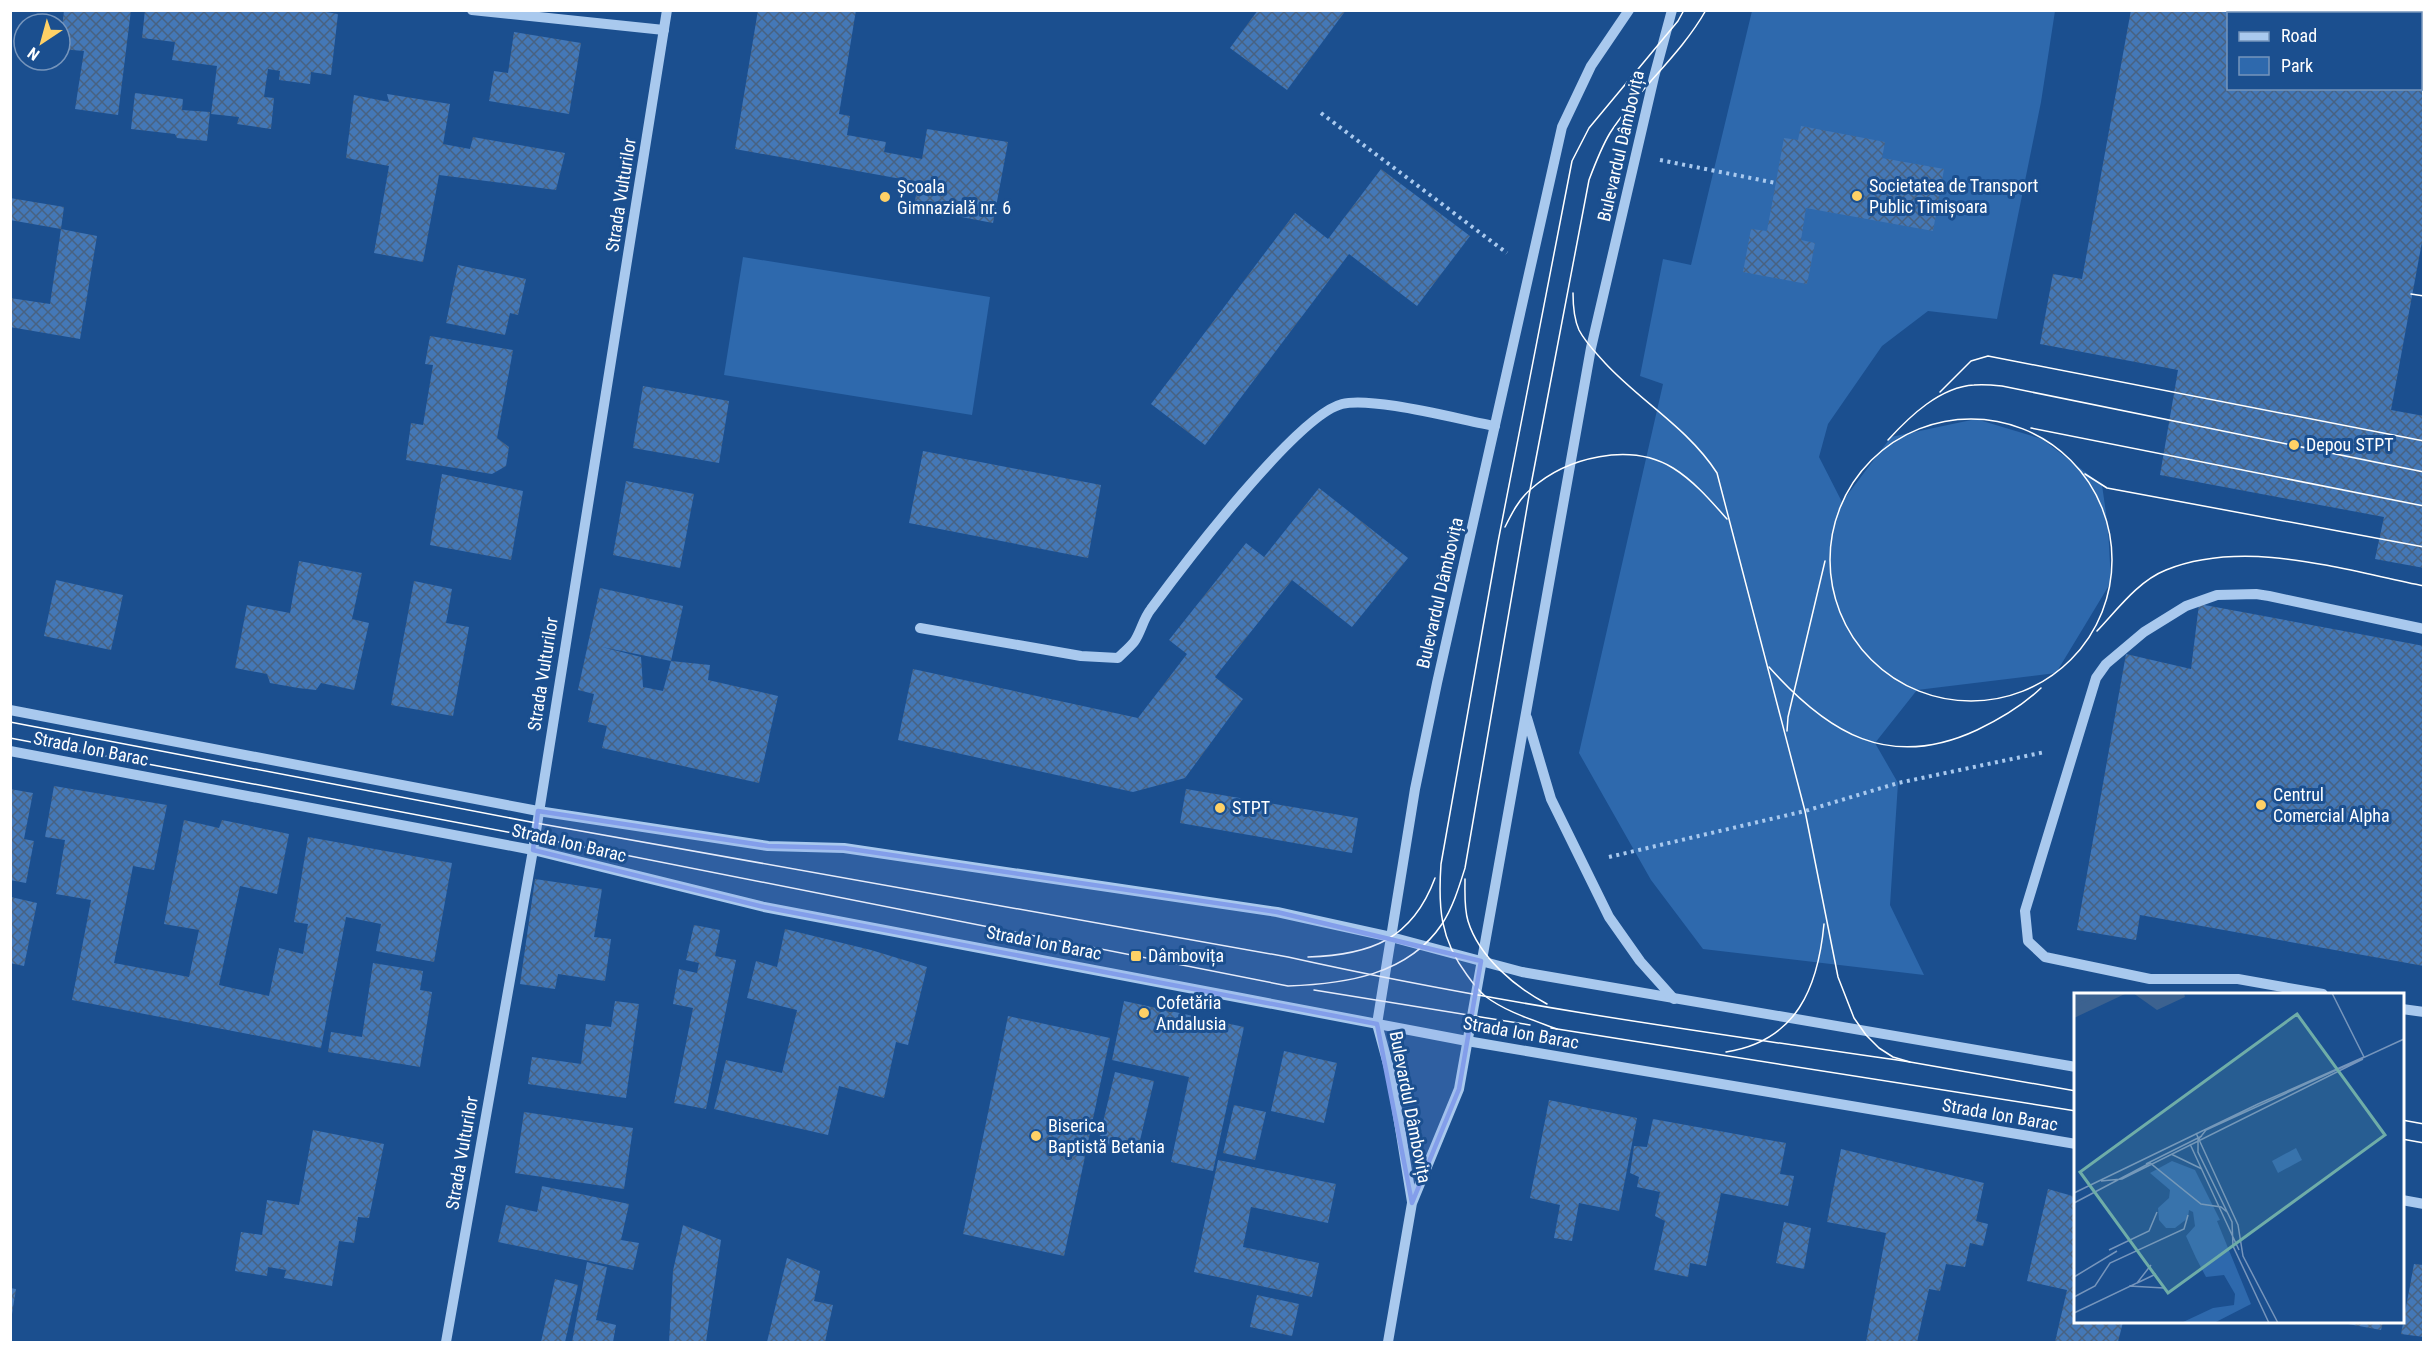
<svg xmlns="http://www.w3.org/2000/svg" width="2434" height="1353" font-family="'Roboto Condensed',sans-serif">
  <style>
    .green { fill: #2e69ad }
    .building { fill: url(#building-cross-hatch); fill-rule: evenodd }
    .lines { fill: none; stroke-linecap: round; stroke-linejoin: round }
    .path { stroke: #a9c9ee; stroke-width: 4; stroke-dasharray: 3 4.5; stroke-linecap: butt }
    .minor { stroke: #a9c9ee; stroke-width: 10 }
    .tram { stroke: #fff; stroke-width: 1.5 }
    .marked { fill: #839eea; fill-opacity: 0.2; stroke: #839eea; stroke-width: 4.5; stroke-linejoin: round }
    .poi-dot { fill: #ffd166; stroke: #1b4f8f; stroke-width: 2 }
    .labels { text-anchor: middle; stroke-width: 6; stroke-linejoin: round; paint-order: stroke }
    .street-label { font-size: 18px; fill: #fff; stroke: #1b4f8f }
    .poi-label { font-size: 18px; fill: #fff; stroke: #1b4f8f; text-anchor: start }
    .inset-river { fill: none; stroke: #3c6290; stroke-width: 3 }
    .inset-road { fill: none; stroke: #7695bc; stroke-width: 1.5 }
    .view { fill: #6fada8; fill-opacity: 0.15; stroke: #6fada8; stroke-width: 3 }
    .inset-edge { fill: none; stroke: #fff; stroke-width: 3 }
  </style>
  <defs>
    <pattern id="building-cross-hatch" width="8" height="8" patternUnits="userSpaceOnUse" patternTransform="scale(1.5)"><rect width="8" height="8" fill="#4478b7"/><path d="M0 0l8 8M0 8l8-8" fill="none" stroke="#486282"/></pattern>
  </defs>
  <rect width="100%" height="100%" fill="#1b4f8f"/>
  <g class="green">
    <polygon points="1752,11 2055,11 2041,102 1997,319 1928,311 1882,346 1828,424 1819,457 1842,502 1891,437 1976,419 2042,439 2102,485 2108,527 2111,582 2056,673 1917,690 1875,743 1898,783 1890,905 1924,975 1703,949 1651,880 1579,753 1663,384 1640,376 1663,259 1691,265"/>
    <polygon points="743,257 990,297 972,415 724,375"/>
  </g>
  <g class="building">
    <polygon points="64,10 131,10 118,115 75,109 84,51 60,49"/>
    <polygon points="145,10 314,10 338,14 331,75 311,72 310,84 279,80 280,71 268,69 264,97 274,98 271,129 237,124 239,117 211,114 217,66 172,60 175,42 142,38"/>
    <polygon points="758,10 856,10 839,114 850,116 847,135 886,142 884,152 922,159 927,129 1008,142 993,223 914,208 918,182 735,149"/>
    <polygon points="1258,10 1346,10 1287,90 1230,48"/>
    <path d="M2131,10H2424V231L2391,410L2424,416V568L2375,559L2384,517L2160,475L2178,370L2040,344L2053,274L2082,279ZM2228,14H2420V88H2228Z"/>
    <polygon points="514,32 581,43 569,114 489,101 494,71 508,73"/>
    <polygon points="135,93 183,99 182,110 210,112 207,141 177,138 175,134 131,129"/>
    <polygon points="387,94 450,104 443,144 470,149 473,137 565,153 556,190 439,175 423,262 374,253 389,166 346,158 354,95 389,102"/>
    <polygon points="1801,126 1885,142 1882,158 1944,169 1933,231 1806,208 1801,240 1815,243 1807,284 1743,272 1751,229 1767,231 1784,138 1798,140"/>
    <polygon points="1381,169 1470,236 1417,306 1349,254 1205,445 1151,404 1295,213 1328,239"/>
    <polygon points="10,198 64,207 61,229 10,220"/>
    <polygon points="61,229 97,236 80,339 10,327 10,298 50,304"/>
    <polygon points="458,265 526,279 518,315 510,313 505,335 446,323"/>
    <polygon points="430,336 513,350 497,438 509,447 506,466 492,474 406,460 411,423 423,425 433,365 425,364"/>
    <polygon points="643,386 729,401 719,463 633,448"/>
    <polygon points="923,451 1101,485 1088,558 909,523"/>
    <polygon points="442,474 523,491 511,560 430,545"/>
    <polygon points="626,481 694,494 680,568 613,555"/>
    <polygon points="1319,488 1408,558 1352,627 1292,580 1215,677 1243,699 1185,778 1133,792 898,740 913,669 1138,718 1187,654 1169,640 1246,543 1264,557"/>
    <polygon points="299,561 362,573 352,619 369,623 354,690 321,683 316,690 298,688 270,683 267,674 235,668 247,605 290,613"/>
    <polygon points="56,580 123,595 111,650 44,636"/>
    <polygon points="414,581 452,589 446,623 469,627 453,716 391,705"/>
    <polygon points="600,588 683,606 671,661 602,647 641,657 643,687 663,691 671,661 710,665 708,680 778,696 759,783 602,748 607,726 588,722 594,694 578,690"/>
    <polygon points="2199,604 2424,646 2424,966 2140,915 2136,940 2077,930 2126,654 2191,669"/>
    <polygon points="54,786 167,805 154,870 133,866 114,963 189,977 199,930 164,924 184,820 219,828 222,820 289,834 277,894 240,886 219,985 269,996 279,948 303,954 308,924 294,922 308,837 452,863 434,962 376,951 381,924 346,917 321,1048 72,1000 91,900 56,894 65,840 45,837"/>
    <polygon points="10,789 33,793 24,839 34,841 26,883 10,880"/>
    <polygon points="1186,789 1358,818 1352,853 1180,823"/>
    <polygon points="535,879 602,889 594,937 611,939 605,981 558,974 555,989 520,984"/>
    <polygon points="11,897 37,903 24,966 10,963"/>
    <polygon points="694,925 720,930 715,956 736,960 706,1109 674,1103 693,1008 673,1004 679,969 697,973 699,963 686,960"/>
    <polygon points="785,929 871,950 927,967 908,1045 896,1042 884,1098 839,1086 828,1135 714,1109 726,1060 782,1073 797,1010 747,998 756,961 777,967"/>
    <polygon points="373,963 423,971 420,990 432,992 420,1067 328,1052 331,1032 362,1037"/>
    <polygon points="615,1001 639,1004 626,1098 528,1084 532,1057 581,1064 586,1024 611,1027"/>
    <polygon points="1124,1001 1244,1027 1213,1171 1171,1162 1189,1077 1112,1060"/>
    <polygon points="1008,1016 1110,1038 1064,1256 963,1234"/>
    <polygon points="1284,1051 1337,1063 1324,1123 1271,1111"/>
    <polygon points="1115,1072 1154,1081 1137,1153 1098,1143"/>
    <polygon points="1549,1100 1637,1118 1619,1211 1579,1203 1572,1241 1554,1238 1560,1205 1530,1198"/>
    <polygon points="1234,1105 1266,1112 1255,1160 1223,1153"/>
    <polygon points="524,1112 633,1128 624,1189 515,1173"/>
    <polygon points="1653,1119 1786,1143 1780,1174 1794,1176 1788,1206 1721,1193 1706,1266 1690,1263 1688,1277 1654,1270 1665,1221 1655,1216 1660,1192 1637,1187 1639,1177 1630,1173 1634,1146 1647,1147"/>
    <polygon points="313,1130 384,1144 369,1218 358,1217 354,1243 339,1241 332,1286 284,1278 286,1270 268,1267 267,1276 235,1271 241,1232 262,1235 267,1200 299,1205"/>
    <polygon points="1841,1149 1984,1183 1976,1221 1988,1224 1983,1246 1970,1243 1965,1267 1946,1264 1940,1291 1929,1289 1917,1342 1866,1342 1886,1233 1827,1222"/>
    <polygon points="1218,1160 1336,1184 1328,1223 1251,1207 1243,1247 1319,1263 1312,1297 1194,1272"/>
    <polygon points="542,1186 629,1204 621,1240 639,1243 633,1270 498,1242 506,1205 537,1212"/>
    <polygon points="2048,1189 2076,1197 2076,1322 2123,1322 2118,1342 2055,1342 2067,1290 2027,1281"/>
    <polygon points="1784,1222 1811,1228 1804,1269 1776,1263"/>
    <polygon points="683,1225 721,1240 706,1342 669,1342 673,1271"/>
    <polygon points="787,1258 820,1271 814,1301 833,1305 825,1342 767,1342"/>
    <polygon points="587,1262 607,1267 596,1320 616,1325 613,1342 572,1342"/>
    <polygon points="2414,1264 2424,1265 2424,1337 2401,1334"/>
    <polygon points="555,1279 578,1285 565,1342 541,1342"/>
    <polygon points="10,1288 16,1289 12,1314 10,1314"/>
    <polygon points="1257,1295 1299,1304 1292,1336 1250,1327"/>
    <polygon points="2337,1322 2383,1322 2381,1330"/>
  </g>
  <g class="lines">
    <g class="path">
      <polyline points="1321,113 1507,253"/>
      <polyline points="1660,160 1776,183"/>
      <polyline points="1609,857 1805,811 1898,783 2045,752"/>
    </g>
    <g class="minor">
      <polyline points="472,10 664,30"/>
      <path d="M920,628L1081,656L1118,658C1123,653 1130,647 1134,642C1141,632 1143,619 1151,609C1182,567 1297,415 1342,404C1372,396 1461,420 1495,426"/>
      <polyline points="10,710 538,811 768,846 844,848 1277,912 1391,937 1522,972 2076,1067"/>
      <polyline points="1527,718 1551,799 1609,917 1640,961 1674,999"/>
      <polyline points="10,751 533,850 764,907 1236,997 1467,1041 2076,1144"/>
      <polyline points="2323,994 2238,979 2150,979 2045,957 2028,941 2025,911 2096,678 2106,664 2144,632 2186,606 2217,595 2256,594 2269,596 2424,629"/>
      <polyline points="2402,1009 2424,1012"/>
      <polyline points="2402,1200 2424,1204"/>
      <polyline points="1412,1202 1392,1079 1377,1024 1415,789 1437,683 1562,127 1591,66 1629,10"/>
      <polyline points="446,1342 533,850 667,10"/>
      <polyline points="1388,1342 1412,1203 1459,1089 1591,348 1654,77 1672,10"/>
    </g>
    <g class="tram">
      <path d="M1573,293C1573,306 1574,319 1579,330C1585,342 1596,353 1605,363C1640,401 1688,428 1717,473L1805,811L1838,977L1854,1018L1866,1035L1879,1048L1893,1057L1910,1062L2076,1091"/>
      <polyline points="2411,294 2424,296"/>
      <polyline points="1940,392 1971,361 1988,356 2424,441"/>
      <circle cx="1971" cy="560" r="141"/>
      <polyline points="2031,428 2424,506"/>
      <path d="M1888,440C1910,416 1940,387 1974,385C1983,384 1993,385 2002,386L2424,472"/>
      <polyline points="2085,474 2107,488 2424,547"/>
      <path d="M1505,527C1512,513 1519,499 1531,489C1567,457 1630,442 1673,468C1694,481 1711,501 1727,519"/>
      <path d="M2097,631C2117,610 2138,581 2166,570C2246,538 2343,570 2424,586"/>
      <path d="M1769,667C1828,733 1889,771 1977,730C2000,719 2022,706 2041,688"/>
      <path d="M10,722L536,823L1288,957C1494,1003 1702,1032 1910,1062"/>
      <polyline points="1787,731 1788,717 1825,561"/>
      <path d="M10,738L534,837L1288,986C1345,984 1408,975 1442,924C1453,907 1459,887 1465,868L1530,490L1589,180C1595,164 1601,148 1610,133C1638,89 1680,56 1706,10"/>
      <path d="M1465,879C1465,893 1464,908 1468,921C1479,957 1515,987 1547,1004"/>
      <path d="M1308,957C1370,955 1412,940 1435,878"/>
      <polyline points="1314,990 1530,1025"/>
      <polyline points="1551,1028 2076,1111"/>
      <path d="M1557,1029C1533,1020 1506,1012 1485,996C1478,990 1472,982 1467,975C1440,939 1438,907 1441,864L1498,542L1572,161L1589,128L1678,21L1684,10"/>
      <path d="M1726,1052C1797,1041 1818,987 1824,924"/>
      <polyline points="2402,1120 2424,1124"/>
      <polyline points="2402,1139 2424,1143"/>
    </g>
  </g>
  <path class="marked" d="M538,811L768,846L844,848L1277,912L1481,961L1459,1089L1412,1203L1377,1024L764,907L533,850Z"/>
  <g class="poi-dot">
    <circle cx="1857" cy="196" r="6"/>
    <circle cx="885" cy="197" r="6"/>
    <circle cx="2294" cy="445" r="6"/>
    <circle cx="2261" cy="805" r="6"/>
    <circle cx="1220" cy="808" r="6"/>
    <rect x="1130" y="950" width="12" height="12" rx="3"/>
    <circle cx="1144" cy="1013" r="6"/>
    <circle cx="1036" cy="1136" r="6"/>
  </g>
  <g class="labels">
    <g class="street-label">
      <text transform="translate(1621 146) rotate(-77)" y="6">Bulevardul Dâmbovița</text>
      <text transform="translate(621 195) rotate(-81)" y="6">Strada Vulturilor</text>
      <text transform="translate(1440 593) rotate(-77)" y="6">Bulevardul Dâmbovița</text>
      <text transform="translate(543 674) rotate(-81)" y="6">Strada Vulturilor</text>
      <text transform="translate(91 749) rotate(11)" y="6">Strada Ion Barac</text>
      <text transform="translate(569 843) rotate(13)" y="6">Strada Ion Barac</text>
      <text transform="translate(1044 943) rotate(11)" y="6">Strada Ion Barac</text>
      <text transform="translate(1521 1033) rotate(10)" y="6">Strada Ion Barac</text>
      <text transform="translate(1410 1107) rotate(79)" y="6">Bulevardul Dâmbovița</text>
      <text transform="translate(2000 1115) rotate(10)" y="6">Strada Ion Barac</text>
      <text transform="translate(462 1153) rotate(-80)" y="6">Strada Vulturilor</text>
    </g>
    <g class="poi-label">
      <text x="1869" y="192">Societatea de Transport<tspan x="1869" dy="21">Public Timișoara</tspan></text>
      <text x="897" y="193">Școala<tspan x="897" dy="21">Gimnazială nr. 6</tspan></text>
      <text x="2306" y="451">Depou STPT</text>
      <text x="2273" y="801">Centrul<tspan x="2273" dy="21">Comercial Alpha</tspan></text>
      <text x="1232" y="814">STPT</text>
      <text x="1148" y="962">Dâmbovița</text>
      <text x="1156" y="1009">Cofetăria<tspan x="1156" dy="21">Andalusia</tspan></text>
      <text x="1048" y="1132">Biserica<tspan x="1048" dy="21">Baptistă Betania</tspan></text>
    </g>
  </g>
  <g transform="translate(2074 993)">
    <rect width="330" height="330" fill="#1b4f8f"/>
    <path d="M222,155L228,167L204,180L198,168ZM98,168L121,177L146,227L143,228L177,311L140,330H107L139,315L160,312L161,301L150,282L132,284L122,265L112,243L121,233L119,219L115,217L114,225L101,235H92L85,227L84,215L95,205L96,197L76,180Z" fill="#2e69ad"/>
    <path d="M5,0H53L0,25V3ZM59,0H110L111,4L83,17Z" fill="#3c6290"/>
    <path class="inset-river" d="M0,13L27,0"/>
    <path class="inset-road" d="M258,0L290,64M122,140L164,232L169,263L204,330M116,151L165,257M97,161L128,176M72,171L128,143M27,188L48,186L289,66M0,200L184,111L290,64M0,210L76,170L127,211L147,214L153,219M35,257L75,238L83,219M0,284L43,258M63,290L82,281M55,293L90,295M0,304L21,293L36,270L110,236L114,222M0,320L63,290L77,272M195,330L159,253L158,229L124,159V147L132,137L330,46"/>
    <path class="view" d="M223,21L311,142L94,300L6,179Z"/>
    <rect width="330" height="330" class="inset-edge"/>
  </g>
  <rect width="2434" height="1353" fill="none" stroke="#ffffff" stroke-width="24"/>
  <rect x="2227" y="12" width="195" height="78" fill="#1b4f8f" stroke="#7695bc" stroke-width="1.5"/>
  <rect x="2239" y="32" width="30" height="9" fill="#a9c9ee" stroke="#7695bc" stroke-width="1.5"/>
  <text x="2281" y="42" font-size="18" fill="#ffffff">Road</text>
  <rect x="2239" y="57" width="30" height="18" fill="#2e69ad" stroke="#7695bc" stroke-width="1.5"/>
  <text x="2281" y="72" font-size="18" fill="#ffffff">Park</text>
  <g transform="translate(42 42) rotate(216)"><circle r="28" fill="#1b4f8f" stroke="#7695bc" stroke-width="1.5"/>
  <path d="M0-4.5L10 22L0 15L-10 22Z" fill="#ffd166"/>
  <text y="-9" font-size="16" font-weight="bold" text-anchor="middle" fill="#ffffff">N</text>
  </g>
</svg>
